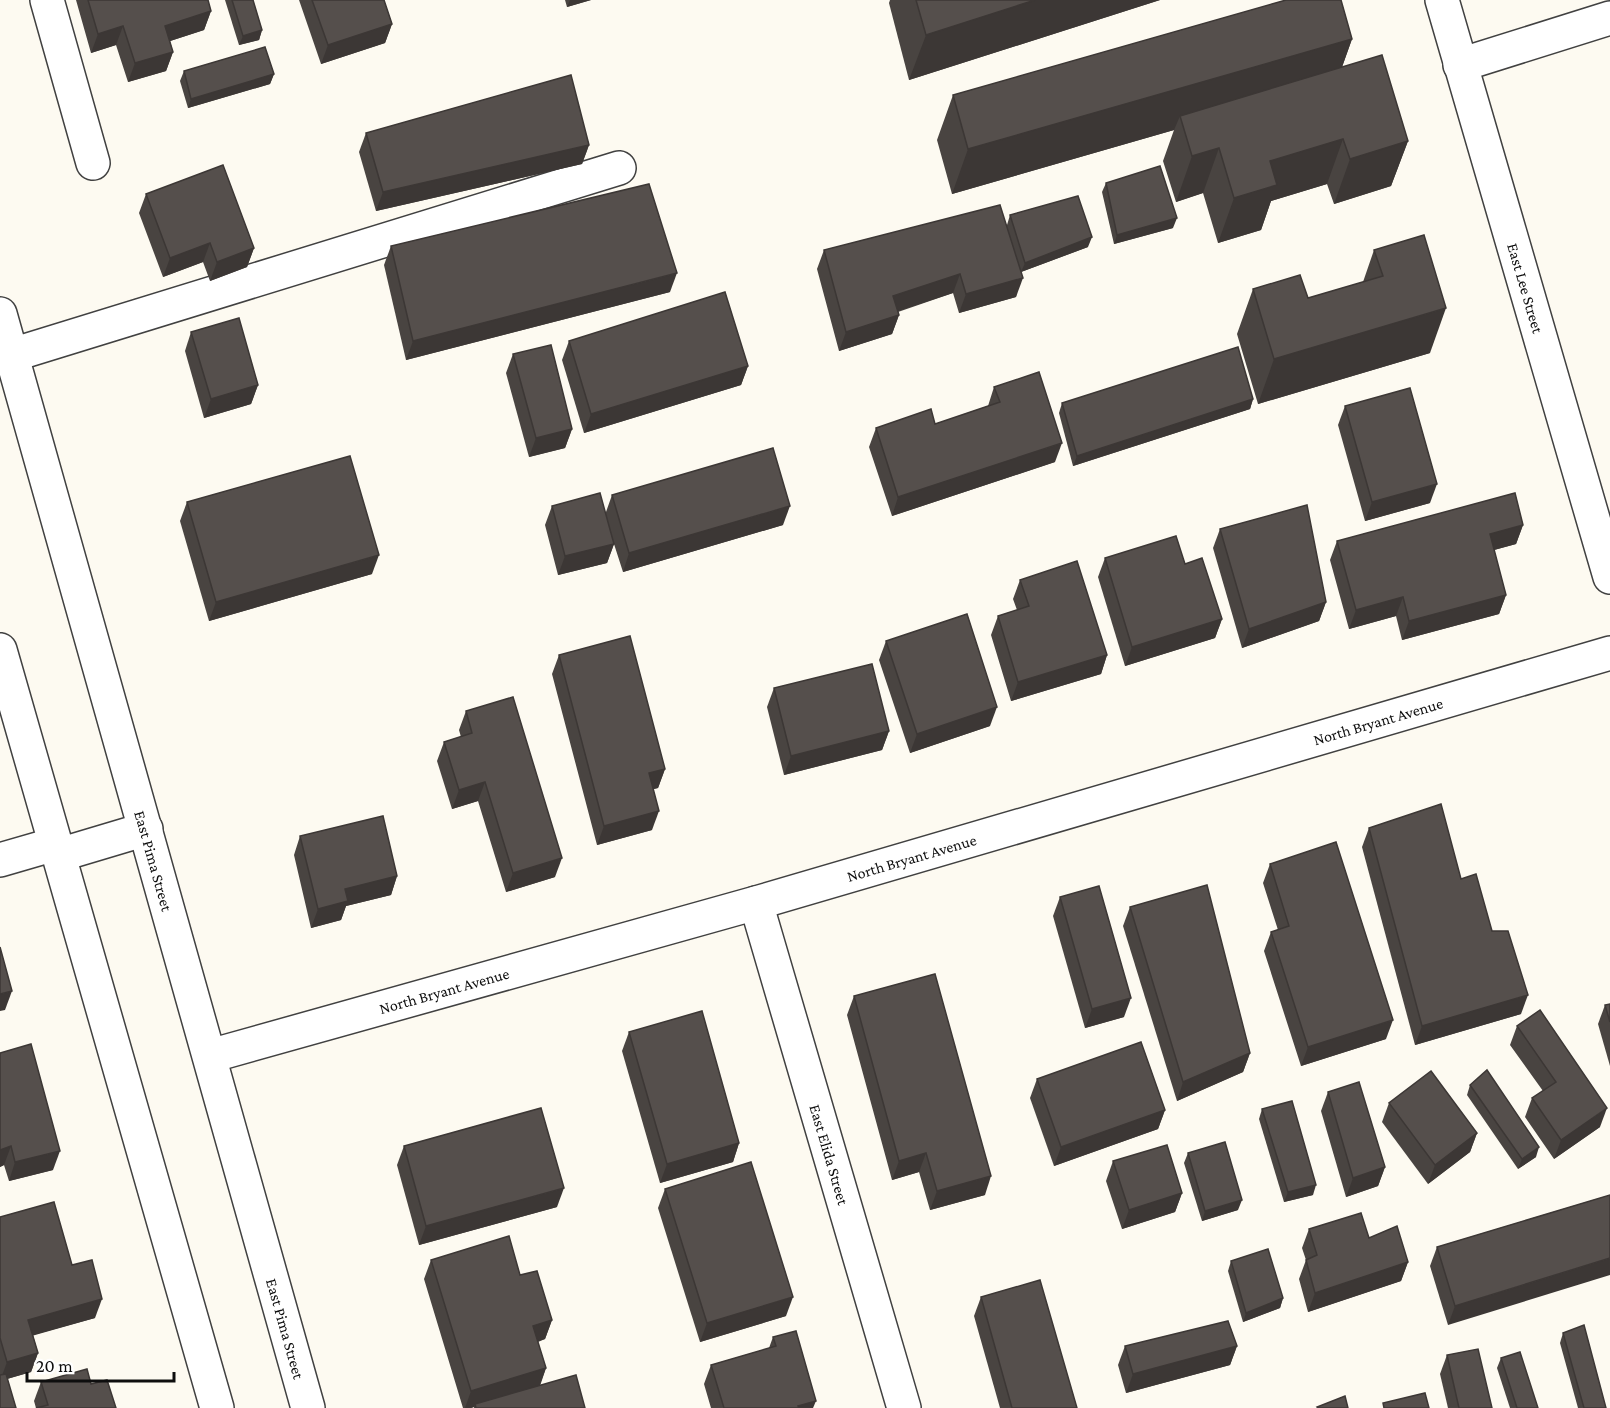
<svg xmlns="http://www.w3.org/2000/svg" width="1610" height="1408" font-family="'Crimson Pro',serif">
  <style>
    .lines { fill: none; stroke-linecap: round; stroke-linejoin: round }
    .minor-casing { stroke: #414141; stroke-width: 36 }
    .minor { stroke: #fff; stroke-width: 33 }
    .wall { fill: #494441 }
    .shaded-wall { fill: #3c3735 }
    .building { fill: #554f4c; stroke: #3c3735; stroke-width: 1.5 }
    .labels { text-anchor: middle; stroke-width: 6; stroke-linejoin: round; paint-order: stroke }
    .street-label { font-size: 16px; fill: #0e0e0e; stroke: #fff }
  </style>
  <rect width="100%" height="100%" fill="#fdfaf1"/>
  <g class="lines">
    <defs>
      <g id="minor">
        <polyline points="47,0 93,163"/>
        <path id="s1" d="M1442,0L1610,577"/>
        <polyline points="1460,65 1610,18"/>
        <path id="s2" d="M0,314L308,1408"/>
        <polyline points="12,355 619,168"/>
        <polyline points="0,650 217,1408"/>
        <polyline points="59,855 146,829"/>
        <polyline points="0,860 55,844"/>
        <path id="s3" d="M756,903L904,1408"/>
        <path id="s4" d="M210,1056L756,903L1610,653"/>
      </g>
    </defs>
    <use href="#minor" class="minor-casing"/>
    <use href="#minor" class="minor"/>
  </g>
  <g class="wall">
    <polygon points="76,0 208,0 211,11 204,30 170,41 173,52 166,71 128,82 116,45 91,53"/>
    <polygon points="225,0 253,0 262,30 259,40 239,45"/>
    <polygon points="299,0 384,0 392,24 385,43 321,64"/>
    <polygon points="565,0 591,0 567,7"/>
    <polygon points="890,0 1160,0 909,80 889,3"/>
    <polygon points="1352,39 1342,67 1408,141 1391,186 1334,204 1327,184 1271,201 1261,230 1218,243 1203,193 1176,202 1163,161 1174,130 952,194 937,140 953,95"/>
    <polygon points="184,71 274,74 270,84 188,108 180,81"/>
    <polygon points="366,133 589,145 582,164 376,211 359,152"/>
    <polygon points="1106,183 1173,228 1114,244 1102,192"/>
    <polygon points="146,194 254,248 247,267 210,281 203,262 163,277 139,213"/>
    <polygon points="1010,215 1088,247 1021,272 1016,297 959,313 953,293 898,312 899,315 892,334 839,351 817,269 824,250 1007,225"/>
    <polygon points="391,246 670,292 406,360 384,265"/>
    <polygon points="1374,250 1430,353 1258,404 1237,334 1253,289 1308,298 1363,282"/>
    <polygon points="191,332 258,385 251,404 204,418 185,351"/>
    <polygon points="569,341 748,366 741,385 584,433 562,360"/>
    <polygon points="513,354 572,429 565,448 529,457 506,373"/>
    <polygon points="994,387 1055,462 892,516 869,447 876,428 935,424 988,406"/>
    <polygon points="1253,399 1250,409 1073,466 1059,413 1062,403"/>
    <polygon points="1345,406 1430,503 1365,521 1338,425"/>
    <polygon points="612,495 783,525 623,572 614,544 607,563 558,575 545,525 552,506 606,512"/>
    <polygon points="187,502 372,574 209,621 180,521"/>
    <polygon points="1523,525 1516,544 1494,550 1506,595 1499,614 1402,640 1396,616 1349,629 1330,560 1337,541"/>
    <polygon points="1220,529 1326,602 1319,621 1242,648 1213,548"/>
    <polygon points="1105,558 1185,564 1222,619 1215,638 1125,666 1098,577"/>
    <polygon points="1020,580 1107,655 1101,674 1011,701 991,635 998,616 1017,610 1013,599"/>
    <polygon points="886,641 990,726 910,753 879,660"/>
    <polygon points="559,655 665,769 658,788 653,789 652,830 597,845 552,674"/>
    <polygon points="774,688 889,731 882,750 784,775 767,707"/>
    <polygon points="466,711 555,877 506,892 478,801 452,809 437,761 444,742 461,737 459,730"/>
    <polygon points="1369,828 1461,879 1492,931 1521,1014 1415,1045 1362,847"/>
    <polygon points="300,836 397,876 391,895 346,906 341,920 311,928 294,855"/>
    <polygon points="1270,864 1386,1039 1301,1066 1264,951 1271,932 1278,930 1263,883"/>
    <polygon points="1060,897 1124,1017 1085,1028 1053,916"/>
    <polygon points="1130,907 1250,1053 1243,1072 1177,1101 1123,926"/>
    <polygon points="854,996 985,1195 930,1210 919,1172 892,1180 847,1015"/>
    <polygon points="1610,1004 1610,1066 1598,1024 1605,1005"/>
    <polygon points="1517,1026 1600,1127 1554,1159 1525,1117 1532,1098 1543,1091 1510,1045"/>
    <polygon points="629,1032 739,1143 733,1162 660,1183 622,1051"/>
    <polygon points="0,1053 53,1170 9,1181 4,1165 0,1167"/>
    <polygon points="1037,1079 1165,1110 1158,1129 1054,1166 1030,1098"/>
    <polygon points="1470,1085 1536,1157 1518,1169 1467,1095"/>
    <polygon points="1328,1092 1385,1167 1378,1186 1346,1197 1321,1111"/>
    <polygon points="1389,1103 1477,1133 1470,1152 1428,1184 1382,1122"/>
    <polygon points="1262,1109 1313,1195 1284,1202 1259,1119"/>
    <polygon points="404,1146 557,1207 419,1245 397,1165"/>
    <polygon points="1188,1153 1238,1210 1202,1221 1184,1163"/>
    <polygon points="1113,1161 1182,1193 1175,1212 1122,1229 1106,1181"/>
    <polygon points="665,1189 786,1316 700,1342 658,1208"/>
    <polygon points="1610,1195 1448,1325 1430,1266 1437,1247"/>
    <polygon points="0,1217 72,1265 95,1318 33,1335 38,1353 31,1372 7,1379 0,1408"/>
    <polygon points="1309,1229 1369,1238 1408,1262 1401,1281 1308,1312 1299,1279 1306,1260 1302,1248"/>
    <polygon points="431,1260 520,1275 552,1320 545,1339 538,1342 546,1368 540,1386 585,1408 474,1408 474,1407 471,1408 463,1408 424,1279"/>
    <polygon points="1231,1261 1283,1298 1280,1308 1243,1322 1228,1271"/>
    <polygon points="981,1297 1077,1408 1000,1408 974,1316"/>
    <polygon points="1563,1333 1606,1408 1578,1408 1560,1343"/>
    <polygon points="773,1337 813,1408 711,1408 704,1384 711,1365 769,1348"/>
    <polygon points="1125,1346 1237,1346 1230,1365 1126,1393 1118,1365"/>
    <polygon points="1447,1355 1492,1408 1448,1408 1440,1374"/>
    <polygon points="1501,1358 1538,1408 1510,1408 1497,1368"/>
    <polygon points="41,1382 91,1384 116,1408 36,1408 34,1401"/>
  </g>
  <g class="shaded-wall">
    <polygon points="570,0 591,0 567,7"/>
    <polygon points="1035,0 1160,0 909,80 926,35"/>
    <polygon points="211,11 204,30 158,45 165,26"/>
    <polygon points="392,24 385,43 321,64 328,45"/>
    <polygon points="123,26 116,45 91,53 98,34"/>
    <polygon points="262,30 259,40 239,45 243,36"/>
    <polygon points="1352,39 1336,84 1180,116 1174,130 952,194 968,149"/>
    <polygon points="173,52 166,71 128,82 135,63"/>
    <polygon points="274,74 270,84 188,108 191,99"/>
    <polygon points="1343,139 1327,184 1271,201 1261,230 1218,243 1234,198 1270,161"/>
    <polygon points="1408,141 1391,186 1334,204 1350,159"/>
    <polygon points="589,145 582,164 376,211 383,192"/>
    <polygon points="1219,148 1203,193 1176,202 1192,156"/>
    <polygon points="1177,218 1173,228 1114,244 1117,235"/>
    <polygon points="1092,237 1088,247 1021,272 1025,263"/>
    <polygon points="210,243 203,262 163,277 170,258"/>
    <polygon points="254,248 247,267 210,281 217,262"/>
    <polygon points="677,273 670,292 406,360 413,341"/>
    <polygon points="960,274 953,293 886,315 893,296"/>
    <polygon points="1023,278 1016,297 959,313 966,294"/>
    <polygon points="1446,308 1430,353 1258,404 1274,359"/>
    <polygon points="899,315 892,334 839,351 846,332"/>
    <polygon points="748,366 741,385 584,433 591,414"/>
    <polygon points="258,385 251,404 204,418 211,399"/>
    <polygon points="1253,399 1250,409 1073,466 1077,456"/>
    <polygon points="572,429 565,448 529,457 536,438"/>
    <polygon points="1062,443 1055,462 892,516 898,497"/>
    <polygon points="1437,484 1430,503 1365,521 1372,502"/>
    <polygon points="790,506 783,525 623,572 629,553"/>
    <polygon points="1523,525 1516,544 1483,553 1490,534"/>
    <polygon points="614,544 607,563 558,575 565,556"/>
    <polygon points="379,555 372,574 209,621 216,602"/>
    <polygon points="1506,595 1499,614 1402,640 1409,621"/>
    <polygon points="1403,597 1396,616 1349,629 1356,610"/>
    <polygon points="1326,602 1319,621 1242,648 1249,629"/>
    <polygon points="1222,619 1215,638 1125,666 1132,647"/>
    <polygon points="1107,655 1101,674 1011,701 1018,682"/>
    <polygon points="997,707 990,726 910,753 917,734"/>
    <polygon points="889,731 882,750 784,775 791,756"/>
    <polygon points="665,769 658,788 642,792 649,773"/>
    <polygon points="485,782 478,801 452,809 459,790"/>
    <polygon points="659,811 652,830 597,845 604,826"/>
    <polygon points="562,858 555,877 506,892 513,873"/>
    <polygon points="397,876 391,895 346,906 341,920 311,928 318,909 345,889"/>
    <polygon points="12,991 5,1010 0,1011 0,994"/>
    <polygon points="1528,995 1521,1014 1415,1045 1422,1026"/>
    <polygon points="1131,998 1124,1017 1085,1028 1092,1009"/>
    <polygon points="1393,1020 1386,1039 1301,1066 1308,1047"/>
    <polygon points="1250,1053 1243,1072 1177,1101 1183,1082"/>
    <polygon points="1607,1108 1600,1127 1554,1159 1561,1140"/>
    <polygon points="1165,1110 1158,1129 1054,1166 1061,1147"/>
    <polygon points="1477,1133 1470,1152 1428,1184 1435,1165"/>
    <polygon points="739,1143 733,1162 660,1183 667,1164"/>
    <polygon points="11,1146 4,1165 0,1167 0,1150"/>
    <polygon points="1539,1147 1536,1157 1518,1169 1522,1159"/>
    <polygon points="60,1151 53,1170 9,1181 15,1162"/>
    <polygon points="926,1153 919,1172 892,1180 899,1161"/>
    <polygon points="1385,1167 1378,1186 1346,1197 1353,1178"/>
    <polygon points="991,1176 985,1195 930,1210 937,1191"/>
    <polygon points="1316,1185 1313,1195 1284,1202 1288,1192"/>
    <polygon points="564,1188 557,1207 419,1245 426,1226"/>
    <polygon points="1182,1193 1175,1212 1122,1229 1129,1210"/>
    <polygon points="1242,1200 1238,1210 1202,1221 1205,1211"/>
    <polygon points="1610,1258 1610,1275 1448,1325 1455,1306"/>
    <polygon points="1408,1262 1401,1281 1308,1312 1315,1293"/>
    <polygon points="793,1297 786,1316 700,1342 707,1323"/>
    <polygon points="1283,1298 1280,1308 1243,1322 1246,1313"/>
    <polygon points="102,1299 95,1318 21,1339 28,1320"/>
    <polygon points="552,1320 545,1339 526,1345 533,1326"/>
    <polygon points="1237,1346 1230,1365 1126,1393 1133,1374"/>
    <polygon points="38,1353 31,1372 0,1381 7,1362"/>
    <polygon points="546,1368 539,1387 475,1404 474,1407 471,1408 465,1408 471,1391"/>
    <polygon points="816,1401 813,1408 797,1408 798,1406"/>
  </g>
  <g class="building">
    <polygon points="88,0 208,0 211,11 165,26 173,52 135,63 123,26 98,34"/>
    <polygon points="232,0 253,0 262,30 243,36"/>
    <polygon points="312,0 384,0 392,24 328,45"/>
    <polygon points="916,0 1035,0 926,35"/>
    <polygon points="1286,0 1341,0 1352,39 968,149 953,95"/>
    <polygon points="265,47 274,74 191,99 184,71"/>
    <polygon points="1382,55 1408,141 1350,159 1343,139 1270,161 1277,185 1234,198 1219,148 1192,156 1180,116"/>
    <polygon points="571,75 589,145 383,192 366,133"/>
    <polygon points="223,165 254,248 217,262 210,243 170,258 146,194"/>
    <polygon points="1160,166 1177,218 1117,235 1106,183"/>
    <polygon points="649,184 677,273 413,341 391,246"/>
    <polygon points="1078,196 1092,237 1025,263 1010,215"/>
    <polygon points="1000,205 1023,278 966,294 960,274 893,296 899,315 846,332 824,250"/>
    <polygon points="1424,235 1446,308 1274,359 1253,289 1300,275 1308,298 1383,276 1374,250"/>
    <polygon points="725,292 748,366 591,414 569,341"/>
    <polygon points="239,318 258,385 211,399 191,332"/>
    <polygon points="551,345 572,429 536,438 513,354"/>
    <polygon points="1238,347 1253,399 1077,456 1062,403"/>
    <polygon points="1039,372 1062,443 898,497 876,428 931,409 935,424 1000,402 994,387"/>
    <polygon points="1410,388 1437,484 1372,502 1345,406"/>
    <polygon points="773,448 790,506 629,553 612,495"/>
    <polygon points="350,456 379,555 216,602 187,502"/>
    <polygon points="600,493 614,544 565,556 552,506"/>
    <polygon points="1515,493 1523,525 1490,534 1506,595 1409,621 1403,597 1356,610 1337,541"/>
    <polygon points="1307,505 1326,602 1249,629 1220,529"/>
    <polygon points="1176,536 1185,564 1202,558 1222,619 1132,647 1105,558"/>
    <polygon points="1077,561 1107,655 1018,682 998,616 1029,606 1020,580"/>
    <polygon points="967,614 997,707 917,734 886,641"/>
    <polygon points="630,636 665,769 649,773 659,811 604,826 559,655"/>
    <polygon points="872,664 889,731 791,756 774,688"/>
    <polygon points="513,697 562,858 513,873 485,782 459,790 444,742 472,733 466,711"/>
    <polygon points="1441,804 1461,879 1476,874 1492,931 1508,931 1528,995 1422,1026 1369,828"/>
    <polygon points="383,816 397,876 345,889 348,901 318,909 300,836"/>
    <polygon points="1336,842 1393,1020 1308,1047 1271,932 1289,926 1270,864"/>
    <polygon points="1207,885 1250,1053 1183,1082 1130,907"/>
    <polygon points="1099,886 1131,998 1092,1009 1060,897"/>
    <polygon points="0,947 12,991 0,994"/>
    <polygon points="935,974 991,1176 937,1191 926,1153 899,1161 854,996"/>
    <polygon points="1610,1004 1610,1022 1605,1005"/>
    <polygon points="1540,1010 1607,1108 1561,1140 1532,1098 1556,1082 1517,1026"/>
    <polygon points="702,1011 739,1143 667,1164 629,1032"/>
    <polygon points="1141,1042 1165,1110 1061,1147 1037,1079"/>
    <polygon points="31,1044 60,1151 15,1162 11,1146 0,1150 0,1053"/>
    <polygon points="1487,1070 1539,1147 1522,1159 1470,1085"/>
    <polygon points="1431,1071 1477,1133 1435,1165 1389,1103"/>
    <polygon points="1359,1082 1385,1167 1353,1178 1328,1092"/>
    <polygon points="1292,1101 1316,1185 1288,1192 1262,1109"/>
    <polygon points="541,1108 564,1188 426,1226 404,1146"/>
    <polygon points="1225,1142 1242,1200 1205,1211 1188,1153"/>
    <polygon points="1167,1145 1182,1193 1129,1210 1113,1161"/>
    <polygon points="751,1162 793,1297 707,1323 665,1189"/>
    <polygon points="1610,1195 1610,1258 1455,1306 1437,1247"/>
    <polygon points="54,1202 72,1265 92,1260 102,1299 28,1320 38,1353 7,1362 0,1338 0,1217"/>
    <polygon points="1361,1213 1369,1238 1397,1226 1408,1262 1315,1293 1306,1260 1317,1255 1309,1229"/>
    <polygon points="509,1236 520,1275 537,1271 552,1320 533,1326 546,1368 471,1391 431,1260"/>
    <polygon points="1268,1249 1283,1298 1246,1313 1231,1261"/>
    <polygon points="1040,1280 1077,1408 1012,1408 981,1297"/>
    <polygon points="1228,1321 1237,1346 1133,1374 1125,1346"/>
    <polygon points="1584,1325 1606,1408 1584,1408 1563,1333"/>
    <polygon points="796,1331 816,1401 798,1406 799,1408 724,1408 711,1365 776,1346 773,1337"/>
    <polygon points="1478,1349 1492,1408 1459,1408 1447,1355"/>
    <polygon points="1520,1352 1538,1408 1517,1408 1501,1358"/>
    <polygon points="87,1369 91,1384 107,1380 116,1408 36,1408 48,1405 41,1382"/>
    <polygon points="6,1374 16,1408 0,1408 0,1375"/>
    <polygon points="576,1375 585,1408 476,1408 475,1404"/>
    <polygon points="1425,1393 1429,1408 1384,1408 1383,1403"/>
    <polygon points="1345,1396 1348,1408 1318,1408 1317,1407"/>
  </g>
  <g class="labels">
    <g class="street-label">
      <text dy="6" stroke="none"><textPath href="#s1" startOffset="300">East Lee Street</textPath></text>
      <text dy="6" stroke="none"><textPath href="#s4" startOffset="1215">North Bryant Avenue</textPath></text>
      <text dy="6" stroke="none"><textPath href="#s4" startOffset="729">North Bryant Avenue</textPath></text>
      <text dy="6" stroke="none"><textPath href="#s2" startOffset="568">East Pima Street</textPath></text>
      <text dy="6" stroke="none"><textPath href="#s4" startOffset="243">North Bryant Avenue</textPath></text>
      <text dy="6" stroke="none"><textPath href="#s3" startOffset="262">East Elida Street</textPath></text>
      <text dy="6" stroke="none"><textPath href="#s2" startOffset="1054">East Pima Street</textPath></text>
    </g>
  </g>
  <path d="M27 1372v9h147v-9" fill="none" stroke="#0e0e0e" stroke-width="3"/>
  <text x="36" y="1372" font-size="18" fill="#0e0e0e" stroke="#ffffff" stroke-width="4.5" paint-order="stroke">20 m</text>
</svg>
